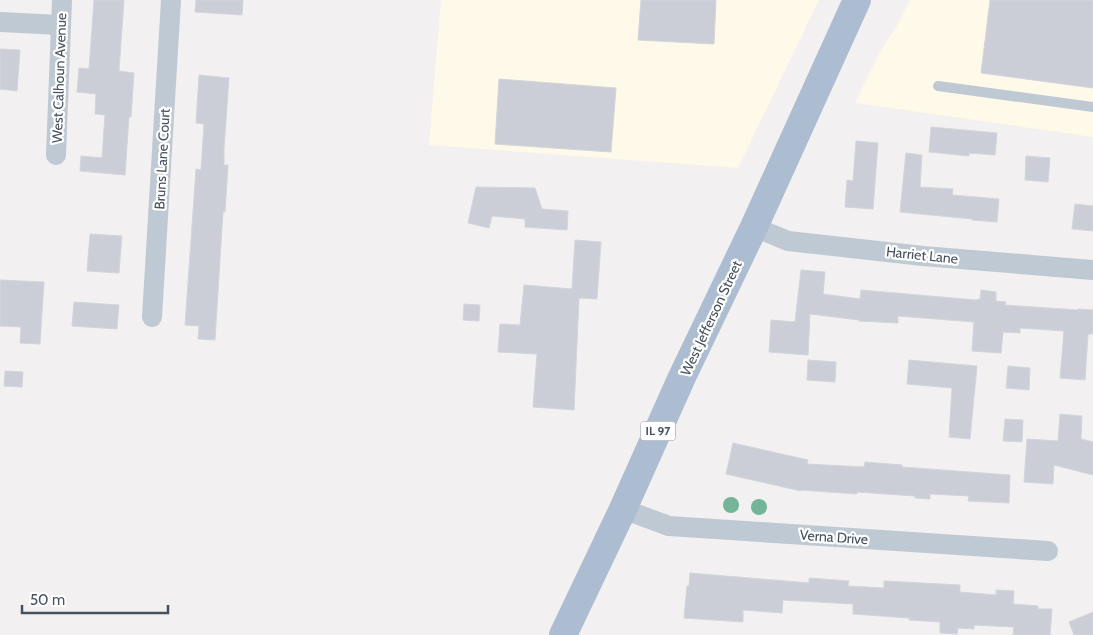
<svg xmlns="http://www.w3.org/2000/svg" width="1093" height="635" font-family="Cabin,sans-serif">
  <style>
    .commercial { fill: #fef9e8 }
    .building { fill: #cbced6; stroke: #d3d5dc }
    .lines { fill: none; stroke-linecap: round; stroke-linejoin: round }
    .service { stroke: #bfc9d3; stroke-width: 10 }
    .minor { stroke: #bfc9d3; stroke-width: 20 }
    .primary { stroke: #adbdd1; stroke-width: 28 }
    .tree { fill: #74b599 }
    .labels { text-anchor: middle; stroke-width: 4.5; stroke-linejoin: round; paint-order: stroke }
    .shield { fill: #fff; stroke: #7e858f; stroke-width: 1 }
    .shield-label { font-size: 12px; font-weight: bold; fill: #46515f }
    .street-label { font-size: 14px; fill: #46515f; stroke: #fff }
  </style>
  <rect width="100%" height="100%" fill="#f2f0f0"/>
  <g class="commercial">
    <polygon points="441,0 819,0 738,168 429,145"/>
    <polygon points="910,0 1093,0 1093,137 855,103 880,52 896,27"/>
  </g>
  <g class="building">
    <polygon points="94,0 124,0 119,71 134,73 131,117 129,117 125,175 80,171 81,156 102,158 105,115 95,114 96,94 77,92 79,68 89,69"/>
    <polygon points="196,0 243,0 242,15 195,12"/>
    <polygon points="641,0 716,0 714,44 638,40"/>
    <polygon points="990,0 1093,0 1093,88 981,73"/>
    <polygon points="0,49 20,50 17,91 0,89"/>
    <polygon points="199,75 229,78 224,148 224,165 228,165 225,212 223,212 215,340 198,339 199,326 185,325 196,169 201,170 204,124 196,123"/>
    <polygon points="499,79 616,88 611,152 495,144"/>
    <polygon points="931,127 997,133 995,155 969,153 969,156 929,152"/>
    <polygon points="856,141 878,143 873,209 845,207 847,180 853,181"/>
    <polygon points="906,153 922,155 920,187 953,189 952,195 999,199 997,222 972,220 972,219 900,212"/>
    <polygon points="1026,156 1050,158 1048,182 1025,180"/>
    <polygon points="476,187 535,188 542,209 568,211 567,230 525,227 525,219 492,216 489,228 468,223"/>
    <polygon points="1075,204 1093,206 1093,231 1072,229"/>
    <polygon points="90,234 122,236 119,273 87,271"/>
    <polygon points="575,240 601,242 597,299 579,298 574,410 533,407 537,354 498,352 500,324 520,325 524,285 572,289"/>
    <polygon points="801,270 825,272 823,294 860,299 861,290 976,300 980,299 981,290 996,292 996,301 1006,302 1005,305 1078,310 1078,309 1093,310 1093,334 1088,334 1085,380 1060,378 1064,331 1020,328 1020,333 1003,332 1001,353 972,351 974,322 898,316 898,323 859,321 859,320 810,314 808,355 769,352 771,320 795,322"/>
    <polygon points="0,280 44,282 40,344 20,343 21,327 0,326"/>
    <polygon points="74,302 119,305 117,329 72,326"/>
    <polygon points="464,304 480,305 479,321 463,320"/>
    <polygon points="808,360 836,362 835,382 807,380"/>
    <polygon points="909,360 977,366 970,439 949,437 952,388 907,384"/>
    <polygon points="1008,366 1030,368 1029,390 1006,388"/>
    <polygon points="5,371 23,372 22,387 4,386"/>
    <polygon points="1060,414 1082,416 1081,439 1093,442 1093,475 1054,465 1053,484 1024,482 1027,439 1058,441"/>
    <polygon points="1005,419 1023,420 1022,442 1003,441"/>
    <polygon points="733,443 808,460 807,464 864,467 865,462 902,465 902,467 1010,475 1009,503 968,501 969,496 930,494 930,499 915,498 915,496 857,492 857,494 801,490 801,491 726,474"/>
    <polygon points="690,573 809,583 809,578 849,581 848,586 884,588 884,581 960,585 960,592 996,595 996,590 1014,591 1013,604 1038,606 1038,609 1052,609 1050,635 1013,635 1014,627 974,625 974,629 958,628 957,634 940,633 940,622 909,620 909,618 853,614 853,604 783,600 782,613 743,610 743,622 684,618 687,586 689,586"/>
    <polygon points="1093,612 1093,635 1074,635 1069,622"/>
  </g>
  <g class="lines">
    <polyline class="service" points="938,86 1093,107"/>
    <g class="minor">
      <polyline points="0,22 60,25"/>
      <polyline points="56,155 62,0"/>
      <polyline points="754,227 788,241 923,256 1093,270"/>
      <polyline points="152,317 171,0"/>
      <polyline points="623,509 669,526 1048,551"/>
    </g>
    <polyline class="primary" points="563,635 623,509 682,377 754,227 857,0"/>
  </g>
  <g class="tree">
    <circle cx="731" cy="505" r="8"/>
    <circle cx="759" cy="507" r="8"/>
  </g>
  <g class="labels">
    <rect class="shield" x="640.5" y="421.5" width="35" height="19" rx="4"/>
    <g class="shield-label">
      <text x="658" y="435">IL 97</text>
    </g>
    <g class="street-label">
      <text transform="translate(59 78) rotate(-88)" y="5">West Calhoun Avenue</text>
      <text transform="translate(162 159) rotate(-87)" y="5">Bruns Lane Court</text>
      <text transform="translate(922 255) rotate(6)" y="5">Harriet Lane</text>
      <text transform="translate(711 318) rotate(-65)" y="5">West Jefferson Street</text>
      <text transform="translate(834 537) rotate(4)" y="5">Verna Drive</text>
    </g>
  </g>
  <path d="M22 605v8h146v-8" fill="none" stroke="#46515f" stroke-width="2.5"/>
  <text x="30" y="605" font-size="15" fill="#46515f" stroke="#ffffff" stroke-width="4" paint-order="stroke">50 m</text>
</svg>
